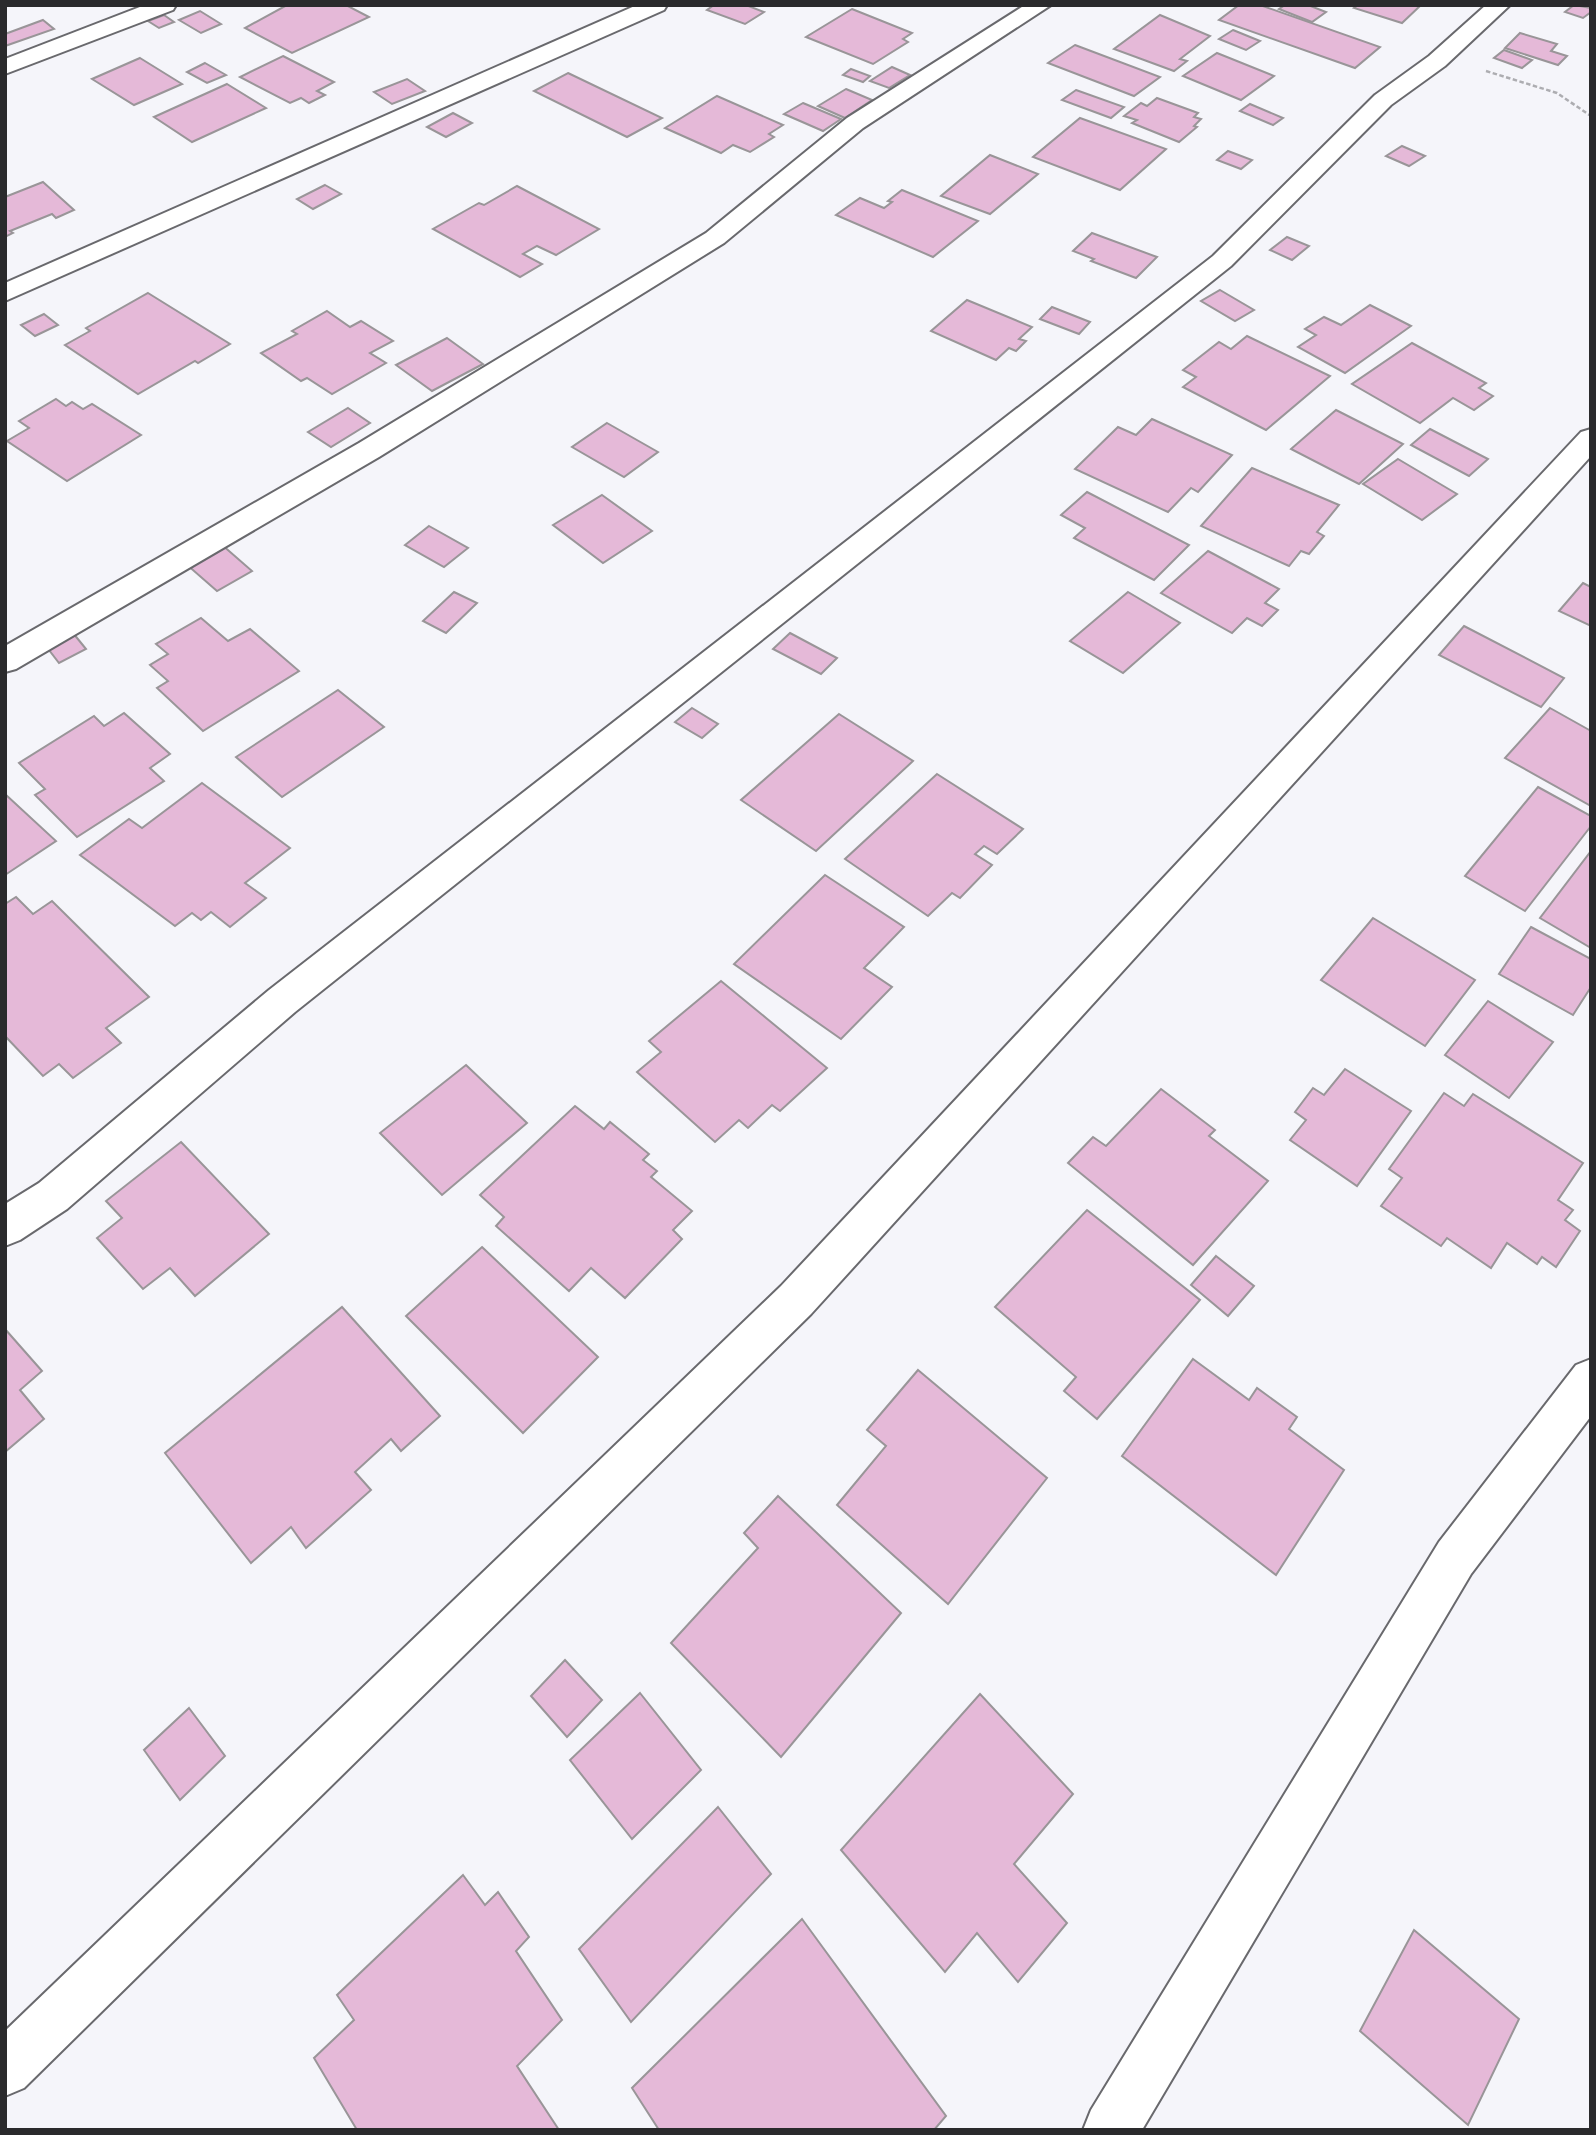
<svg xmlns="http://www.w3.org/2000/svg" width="1596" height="2135" font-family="'Libre Baskerville',serif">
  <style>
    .building { fill: #e5b9d8; stroke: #999598; stroke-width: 2 }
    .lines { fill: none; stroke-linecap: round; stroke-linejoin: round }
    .minor-casing { stroke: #69696d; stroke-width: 4 }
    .path { stroke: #adadb1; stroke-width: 2.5; stroke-dasharray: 4.5 2.5; stroke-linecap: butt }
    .minor { fill: #fff; fill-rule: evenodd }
  </style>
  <rect width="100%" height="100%" fill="#f5f5fa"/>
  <g class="building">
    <polygon points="287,5 346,5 369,17 292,53 245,28"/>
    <polygon points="714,5 746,5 764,12 745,24 707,10"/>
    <polygon points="1239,5 1260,5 1380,47 1355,68 1219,20"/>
    <polygon points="1285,5 1308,5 1326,12 1312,22 1279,9"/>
    <polygon points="1358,5 1421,5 1402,23 1354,8"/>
    <polygon points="1574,5 1591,8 1591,12 1583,18 1565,12"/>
    <polygon points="852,9 912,33 903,39 908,42 873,64 806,37"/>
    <polygon points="200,11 221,24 201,33 179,20"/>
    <polygon points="164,15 174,22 159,28 148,21"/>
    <polygon points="1160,15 1210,36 1180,59 1187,61 1174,71 1114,49"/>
    <polygon points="43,20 54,29 5,46 5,34"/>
    <polygon points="1233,30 1260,41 1246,50 1219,39"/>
    <polygon points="1520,33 1557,44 1551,51 1567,56 1558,65 1505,48"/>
    <polygon points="1075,45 1160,77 1134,96 1048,63"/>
    <polygon points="1504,50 1532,60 1522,68 1494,58"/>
    <polygon points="1217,53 1274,76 1241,100 1183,76"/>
    <polygon points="283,56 334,82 317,91 325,95 309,103 301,98 290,103 240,77"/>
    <polygon points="140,58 182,84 134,105 92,79"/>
    <polygon points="205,63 226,75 207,83 187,72"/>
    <polygon points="892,67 910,75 889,88 870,81"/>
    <polygon points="851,69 870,76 863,82 843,75"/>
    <polygon points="568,73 662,118 627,137 534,91"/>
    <polygon points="407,79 425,91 392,104 374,92"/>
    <polygon points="227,84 266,108 192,142 154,117"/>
    <polygon points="846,89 872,100 845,118 818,106"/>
    <polygon points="1076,90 1124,107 1111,118 1062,100"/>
    <polygon points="717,96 783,125 769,134 774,137 750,152 733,145 721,153 665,128"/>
    <polygon points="1157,98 1198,113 1194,117 1201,119 1194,126 1197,127 1179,142 1132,123 1137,120 1124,116 1141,103 1147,106"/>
    <polygon points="803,103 841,119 823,131 784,114"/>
    <polygon points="1250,104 1283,118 1273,125 1240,111"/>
    <polygon points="453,113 472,123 446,137 427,127"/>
    <polygon points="1080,118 1166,149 1120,190 1033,157"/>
    <polygon points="1402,146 1425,156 1409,166 1386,156"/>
    <polygon points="1228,151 1252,160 1241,169 1217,160"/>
    <polygon points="990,155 1038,174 990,214 941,196"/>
    <polygon points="43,182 74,210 56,218 52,214 10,231 13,233 5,237 5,197"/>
    <polygon points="325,185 341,194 313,209 297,199"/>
    <polygon points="517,186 599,229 556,255 537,246 523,254 542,264 520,277 433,229 479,203 484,205"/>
    <polygon points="902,190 978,221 933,257 836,215 860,198 884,208 892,202 888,201"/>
    <polygon points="1092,233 1157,257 1136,278 1091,261 1094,259 1073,251"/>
    <polygon points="1287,237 1309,246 1292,260 1270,250"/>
    <polygon points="1220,290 1254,310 1235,321 1201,301"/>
    <polygon points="148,293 230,344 198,363 195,361 138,394 65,345 90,331 86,328"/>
    <polygon points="967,300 1032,327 1019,339 1026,341 1016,351 1009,348 996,360 931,331"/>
    <polygon points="1370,305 1411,326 1345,373 1298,347 1316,335 1305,329 1324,317 1341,325"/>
    <polygon points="1052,307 1090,322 1079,334 1040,319"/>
    <polygon points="327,311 350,327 361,321 393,341 370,353 386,363 332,394 307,378 301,381 261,353 297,334 292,331"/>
    <polygon points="44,314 58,325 35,336 21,325"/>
    <polygon points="1247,336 1330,376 1266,430 1183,387 1196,377 1183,370 1219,342 1231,349"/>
    <polygon points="447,338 483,364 432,391 396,365"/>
    <polygon points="1412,343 1486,383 1479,388 1493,396 1474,410 1453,398 1420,423 1352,384"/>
    <polygon points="56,399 66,406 72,402 83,409 92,404 141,435 67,481 7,441 29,428 19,421"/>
    <polygon points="348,408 370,423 331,447 308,432"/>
    <polygon points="1336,410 1403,444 1359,484 1291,449"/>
    <polygon points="1152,419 1232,455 1198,492 1191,488 1168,512 1075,469 1118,427 1136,435"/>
    <polygon points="607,423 658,452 624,477 572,447"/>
    <polygon points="1430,429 1488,459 1469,476 1411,445"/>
    <polygon points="1398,459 1457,494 1422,520 1363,484"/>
    <polygon points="1252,468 1339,505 1317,532 1324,536 1309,554 1301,551 1289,566 1201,526"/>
    <polygon points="1087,492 1189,545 1154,580 1074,538 1085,528 1061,515"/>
    <polygon points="602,495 652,531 603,563 553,525"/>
    <polygon points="429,526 468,548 444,567 405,545"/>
    <polygon points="221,544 252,571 217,591 186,564"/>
    <polygon points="1208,551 1279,589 1265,603 1278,610 1262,626 1247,618 1232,633 1161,593"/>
    <polygon points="1583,583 1591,587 1591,626 1559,611"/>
    <polygon points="454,592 477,603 446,633 423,621"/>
    <polygon points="1128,592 1180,623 1123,673 1070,641"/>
    <polygon points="201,618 228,641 250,629 299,671 203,731 157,688 168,681 150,665 168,654 156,644"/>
    <polygon points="1464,626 1564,678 1541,707 1439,655"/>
    <polygon points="73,633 86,649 59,663 46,646"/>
    <polygon points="790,633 837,658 821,674 773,649"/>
    <polygon points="338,690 384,727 282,797 236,757"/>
    <polygon points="692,708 718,724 702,738 675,722"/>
    <polygon points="1550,708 1591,731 1591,806 1505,758"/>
    <polygon points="124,713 170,754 150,768 164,781 77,837 35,795 45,789 19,763 94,716 104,726"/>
    <polygon points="839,714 913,761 816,851 741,800"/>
    <polygon points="937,774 1023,829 997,854 984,846 975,854 992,865 960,898 952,893 928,916 845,859"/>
    <polygon points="202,783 290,848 245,883 266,898 230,927 211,912 201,920 192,913 175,926 80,855 129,819 142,828"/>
    <polygon points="1538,787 1591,816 1591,826 1525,911 1465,876"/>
    <polygon points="5,794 56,841 5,875"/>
    <polygon points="1591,851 1591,948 1540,918"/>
    <polygon points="825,875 904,927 864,968 892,987 841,1039 734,964"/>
    <polygon points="16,897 33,914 52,901 149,997 106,1028 121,1043 73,1078 59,1064 43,1076 5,1036 5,904"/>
    <polygon points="1373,918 1475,980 1425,1046 1321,980"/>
    <polygon points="1531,927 1591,959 1591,987 1573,1015 1499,974"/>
    <polygon points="721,981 827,1068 780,1111 772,1105 748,1128 739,1120 715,1142 637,1072 661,1052 649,1041"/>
    <polygon points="1488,1001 1553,1042 1509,1098 1445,1055"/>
    <polygon points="466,1065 527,1123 442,1195 380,1133"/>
    <polygon points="1345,1069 1411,1111 1357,1186 1290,1140 1306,1120 1295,1112 1313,1088 1324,1095"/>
    <polygon points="1161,1089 1215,1130 1209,1136 1268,1181 1193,1265 1068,1163 1093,1137 1106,1146"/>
    <polygon points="1444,1093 1464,1106 1473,1094 1583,1163 1558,1200 1573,1210 1565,1220 1580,1231 1556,1267 1542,1257 1537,1264 1507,1243 1491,1268 1447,1238 1441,1246 1381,1206 1402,1178 1389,1169"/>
    <polygon points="575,1106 604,1129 610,1122 649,1154 643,1160 657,1171 651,1177 692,1211 673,1230 682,1239 625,1298 591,1268 569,1291 496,1226 504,1217 480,1195"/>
    <polygon points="181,1142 269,1234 195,1296 170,1268 143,1289 97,1238 122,1218 106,1201"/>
    <polygon points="1087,1210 1200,1300 1097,1419 1064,1391 1076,1377 995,1307"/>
    <polygon points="482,1247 598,1357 523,1433 406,1316"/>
    <polygon points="1216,1256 1254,1286 1228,1316 1191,1285"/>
    <polygon points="342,1307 440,1416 401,1451 391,1439 355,1472 371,1490 306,1548 291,1527 251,1563 165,1453"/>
    <polygon points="5,1329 42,1371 20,1390 44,1419 5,1452"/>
    <polygon points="1193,1359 1249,1400 1257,1388 1297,1417 1289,1429 1344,1470 1276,1575 1122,1456"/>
    <polygon points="918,1370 1047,1478 948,1604 837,1505 886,1446 867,1430"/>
    <polygon points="778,1496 901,1613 781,1757 671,1643 758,1548 744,1533"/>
    <polygon points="565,1660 602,1700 567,1737 531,1696"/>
    <polygon points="640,1693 701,1770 632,1839 570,1760"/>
    <polygon points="980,1694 1073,1794 1014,1864 1067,1923 1018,1982 977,1933 945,1972 841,1850"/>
    <polygon points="189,1708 225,1756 180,1800 144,1750"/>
    <polygon points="718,1807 771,1874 631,2022 579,1949"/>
    <polygon points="463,1875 485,1905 498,1892 529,1937 516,1951 562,2020 517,2066 559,2130 357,2130 314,2058 354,2020 337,1995"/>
    <polygon points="802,1919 946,2116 934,2130 659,2130 632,2088"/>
    <polygon points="1414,1930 1519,2019 1468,2125 1360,2031"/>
  </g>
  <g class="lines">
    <defs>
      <g id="minor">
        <polygon points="145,5 176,5 173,10 5,74 5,59"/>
        <polygon points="637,5 667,5 664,10 5,301 5,283"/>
        <polygon points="1025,5 1051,5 863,128 724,243 379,457 16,669 5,672 5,646 359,443 706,233 847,118"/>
        <polygon points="1486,5 1510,5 1445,66 1391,105 1231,266 295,1012 67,1209 20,1240 5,1246 5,1204 39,1183 269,990 1213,256 1375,95 1429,56"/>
        <polygon points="1591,429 1591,456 811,1314 24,2088 5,2096 5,2031 781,1286 1581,432"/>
        <polygon points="1591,1359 1591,1416 1471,1574 1142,2130 1083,2130 1091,2110 1439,1542 1576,1365"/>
      </g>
    </defs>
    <use href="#minor" class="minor-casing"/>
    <polyline class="path" points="1486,71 1557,93 1591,116"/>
    <use href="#minor" class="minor"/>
  </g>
  <rect width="1596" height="2135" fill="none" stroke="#2a2a2c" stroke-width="14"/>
</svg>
